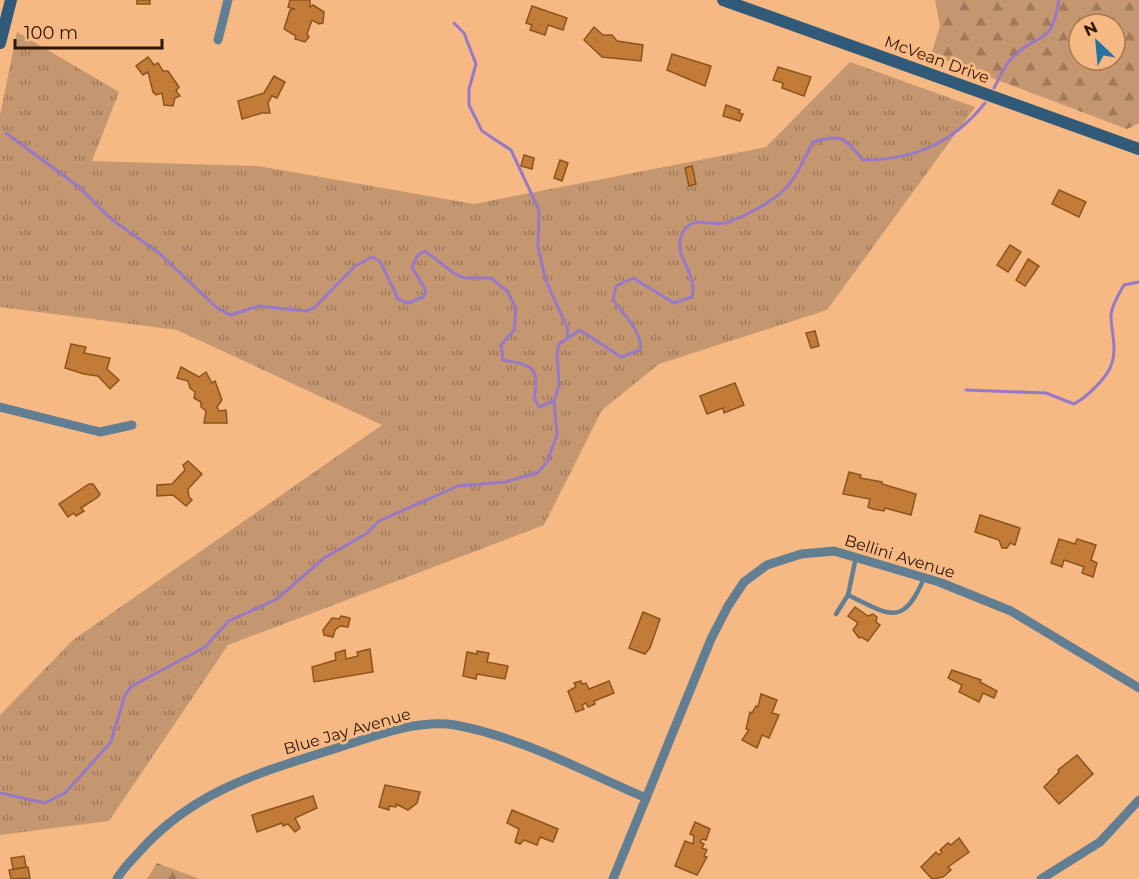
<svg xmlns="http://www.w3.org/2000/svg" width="1139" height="879" font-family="Montserrat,sans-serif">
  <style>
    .grass { fill: url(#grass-tufts) }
    .forest { fill: url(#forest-firs); fill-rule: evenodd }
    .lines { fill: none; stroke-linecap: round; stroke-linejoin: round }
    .stream { stroke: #9879c8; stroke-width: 3 }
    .building { fill: #c37c38; stroke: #8b541d; stroke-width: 1.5 }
    .lane { stroke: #627e92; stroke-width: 4.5 }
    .street { stroke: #627e92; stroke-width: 9 }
    .secondary { stroke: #305a77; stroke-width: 12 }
    .labels { text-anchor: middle; stroke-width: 6; stroke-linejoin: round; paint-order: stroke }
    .street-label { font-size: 16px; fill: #2d1602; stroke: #f7b983 }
  </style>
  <defs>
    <pattern id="grass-tufts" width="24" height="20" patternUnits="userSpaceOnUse" patternTransform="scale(1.5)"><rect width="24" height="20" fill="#c49771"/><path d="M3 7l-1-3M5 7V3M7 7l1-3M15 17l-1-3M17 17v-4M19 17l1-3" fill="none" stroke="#a07a5b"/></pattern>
    <pattern id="forest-firs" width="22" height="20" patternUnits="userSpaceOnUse" patternTransform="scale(1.5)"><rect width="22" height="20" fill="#c49771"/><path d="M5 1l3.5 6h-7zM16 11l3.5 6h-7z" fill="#a07a5b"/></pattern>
  </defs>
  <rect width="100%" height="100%" fill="#f7b983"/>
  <polygon class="grass" points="17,32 119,92 92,161 258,166 474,204 766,147 850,62 975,107 827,310 659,364 602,410 544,525 228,645 109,821 0,835 0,715 73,640 382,425 177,330 0,307 0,115"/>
  <g class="forest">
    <path d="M935,0H1139V123L1127,129L931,55L940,26ZM1079,24H1115V60H1079Z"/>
    <polygon points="157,863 200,879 147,879"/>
  </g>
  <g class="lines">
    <g class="stream">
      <polyline points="454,23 464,33 476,64 469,89 469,105 482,131 511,150 539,210 538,247 546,281 567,327 568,337"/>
      <path d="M994,88C999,79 1004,66 1011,59C1040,28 1050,51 1059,0"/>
      <path d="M6,133L79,187L111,219L159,253L217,308L230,315L259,306L306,311L314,308L355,266L372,257L380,261L398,299L408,303L423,297L426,291L412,267L418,255L425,251L455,274L464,278H491L508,292L516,309L514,330L501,345L503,360C530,365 541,366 534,398L539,407L554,401"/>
      <path d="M966,390L1046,393L1074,404C1087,397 1108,377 1112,363C1117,348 1111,330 1111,315C1112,304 1119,294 1124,285L1139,282"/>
      <path d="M0,793L45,803L65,793L111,742L125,695L132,686L205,647L229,621L277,599L324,558L366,534L379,521L458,486L505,482L537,473L547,462L557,435L554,401L559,385L557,354L559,344L580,330L621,357L640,350C643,332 623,314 613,300L616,286L633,278L674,303L692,297C698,273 674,258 681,236C691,211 713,229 729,222C747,215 772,202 785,189C797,177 805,157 813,142C843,133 844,138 863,160C914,160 953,143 985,103"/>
    </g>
  </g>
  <g class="building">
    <rect x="137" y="0" width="13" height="4"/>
    <polygon points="290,0 310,0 310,7 313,5 324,12 323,23 319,24 312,20 307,34 309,37 305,42 295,39 296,36 284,29 290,10 294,9 288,7"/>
    <polygon points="532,6 567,18 563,30 548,25 545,35 530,30 532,25 526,23"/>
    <polygon points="594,27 603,35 612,35 617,41 643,45 641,61 602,57 584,40"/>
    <polygon points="672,54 711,66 705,86 667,70"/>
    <polygon points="148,57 154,65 158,63 163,71 168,71 179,87 176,91 180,96 175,98 173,106 164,105 162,93 156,95 153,92 148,72 143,75 136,66"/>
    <polygon points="778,67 811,77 804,96 782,88 783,83 773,80"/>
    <polygon points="274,76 285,82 277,98 272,96 268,103 270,113 262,113 242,119 238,101 264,93"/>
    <polygon points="726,105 740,110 739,113 743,114 740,121 723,116"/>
    <polygon points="524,155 534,158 532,169 521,166"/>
    <polygon points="560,160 568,163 562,181 554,178"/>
    <polygon points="692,166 696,184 689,186 685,168"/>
    <polygon points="1059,190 1086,202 1079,217 1052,204"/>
    <polygon points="1010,245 1021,252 1008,272 997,265"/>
    <polygon points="1028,259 1039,266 1025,286 1016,280"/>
    <polygon points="815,331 819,346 811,348 806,333"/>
    <polygon points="71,344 86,347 84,353 110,358 107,369 119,380 110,389 98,376 84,374 65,368"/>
    <polygon points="181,367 199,377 206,372 212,383 215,381 222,400 217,407 219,411 226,410 227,423 204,423 206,411 201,407 201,402 194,398 195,392 190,388 188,381 177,378"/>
    <polygon points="735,383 744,405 724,413 723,408 707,414 700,396"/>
    <polygon points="188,461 202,474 188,489 189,497 192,500 186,506 173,495 157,496 157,485 172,484 185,470 183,465"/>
    <polygon points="849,472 861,475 860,478 882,482 882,484 916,494 911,515 885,508 884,511 873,509 868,507 870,499 843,494"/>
    <polygon points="89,484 93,484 100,494 98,497 81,508 84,511 76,516 74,513 68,517 59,504"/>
    <polygon points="980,515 1020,528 1015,545 1010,543 1007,548 1002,548 999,540 975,532"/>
    <polygon points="1059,539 1075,544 1077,539 1096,545 1091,560 1097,563 1093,577 1082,573 1084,567 1079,565 1064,560 1062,567 1051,563"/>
    <polygon points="855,607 868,616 873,614 877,617 876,622 880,625 868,641 861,637 859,638 853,630 858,623 848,616"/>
    <polygon points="643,612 660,619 650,648 645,654 629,648"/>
    <polygon points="341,616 350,618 348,627 340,626 335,630 333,637 324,635 323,630 332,618 339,619"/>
    <polygon points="370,649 373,672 314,682 312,667 336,660 335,653 345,650 346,659 358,656 357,652"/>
    <polygon points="477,651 489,653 487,662 508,666 505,679 477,674 476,679 463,676 467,652 477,654"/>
    <polygon points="952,670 981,680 980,682 997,691 994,698 983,693 979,702 959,692 962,685 948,678"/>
    <polygon points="581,681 582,684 586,683 589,689 609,681 614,693 594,701 595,704 588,707 586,703 582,705 584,709 576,712 568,691 576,687 574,683"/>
    <polygon points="761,694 777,700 772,713 779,715 769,738 762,735 757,748 742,740 749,730 746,729 750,712 752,713 756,706 758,707"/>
    <polygon points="1077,755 1093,774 1059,804 1044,787 1059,772 1058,770"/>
    <polygon points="385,785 420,792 417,803 408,810 396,804 396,807 389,806 389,810 379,807"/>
    <polygon points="313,796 317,808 295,818 300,828 295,832 288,824 283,826 282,823 257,832 252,815"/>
    <polygon points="512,810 558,829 553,842 540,837 537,845 524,840 520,844 515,842 519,829 507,823"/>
    <polygon points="695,822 710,829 706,840 702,839 700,842 704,844 702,848 707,850 704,856 707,857 697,875 675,866 685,841 693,844 694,836 690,834"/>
    <polygon points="959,838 969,852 948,867 951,870 943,877 932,879 921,867 936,852 939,855 942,852 940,850 948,843 951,845"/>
    <polygon points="24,856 26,867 13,869 11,858"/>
    <polygon points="28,867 30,878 11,879 9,870"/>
  </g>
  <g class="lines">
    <g class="lane">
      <path d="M848,595C888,614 903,629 924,578"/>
      <polyline points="836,614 848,595 856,557"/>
    </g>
    <g class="street">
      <polyline points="218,40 228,0"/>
      <polyline points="0,407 100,432 132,425"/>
      <path d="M117,879C123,868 132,860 140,851C196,788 266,771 343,746C378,735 418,719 455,725C521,737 585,772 646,798"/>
      <polyline points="613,879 711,639 728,606 744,582 767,565 801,554 834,551 939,582 1011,611 1139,688"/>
      <polyline points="1041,879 1100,842 1139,800"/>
    </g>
    <g class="secondary">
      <polyline points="723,0 1139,149"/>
      <polyline points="0,43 11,0"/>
    </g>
  </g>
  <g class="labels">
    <g class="street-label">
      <text transform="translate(937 59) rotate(20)" y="6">McVean Drive</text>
      <text transform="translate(900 556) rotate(17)" y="6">Bellini Avenue</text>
      <text transform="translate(347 731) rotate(-16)" y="6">Blue Jay Avenue</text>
    </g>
  </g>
  <g transform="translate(1097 42) rotate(334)"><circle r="28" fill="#f7b983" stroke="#a6784f" stroke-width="1.5"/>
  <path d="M0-4.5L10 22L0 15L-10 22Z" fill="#2473a5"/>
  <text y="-9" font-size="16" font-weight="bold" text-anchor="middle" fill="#2d1602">N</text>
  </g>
  <path d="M15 39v9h147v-9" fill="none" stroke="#2d1602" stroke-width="3"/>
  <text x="24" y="39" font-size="18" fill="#2d1602" stroke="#f7b983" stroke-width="4.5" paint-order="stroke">100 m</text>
</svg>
